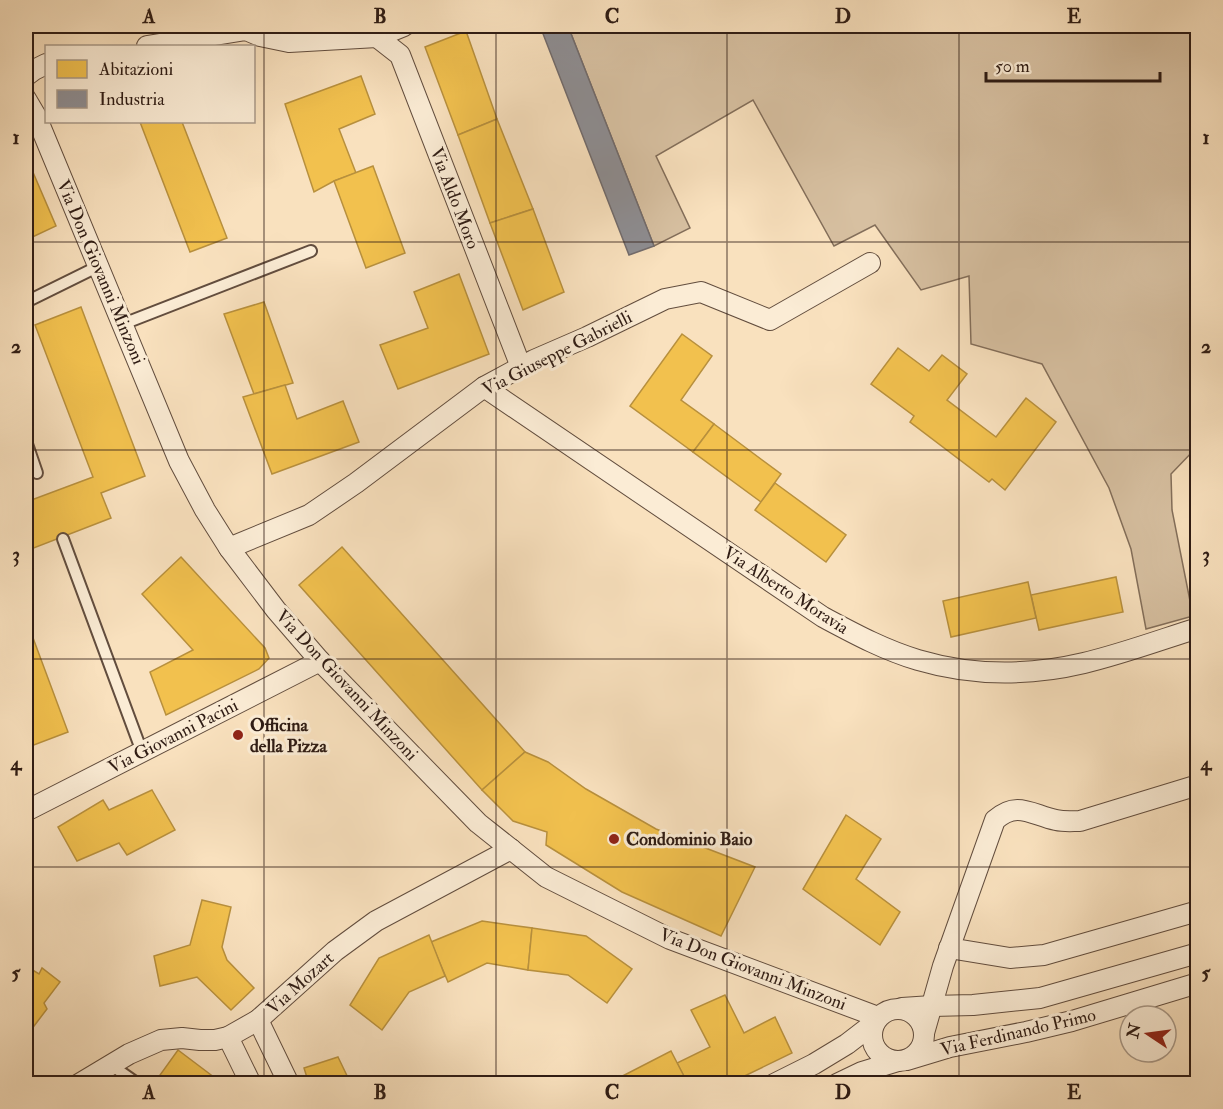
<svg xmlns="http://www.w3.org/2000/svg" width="1223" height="1109" font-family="'IM FELL Double Pica',serif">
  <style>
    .green { fill: #d7c0a1; stroke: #836e5a; stroke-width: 1.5 }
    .homes { fill: #f2c14e; stroke: #b8903d; stroke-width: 1.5 }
    .industry { fill: #8d8d92; stroke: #716b6c; stroke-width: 1.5 }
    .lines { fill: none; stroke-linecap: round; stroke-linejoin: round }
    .service-casing { stroke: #624d3e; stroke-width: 14 }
    .minor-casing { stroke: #624d3e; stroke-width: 22 }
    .service { stroke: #fbecd5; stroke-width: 10 }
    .minor { stroke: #fbecd5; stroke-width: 20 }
    .grid { fill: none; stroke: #2f1c14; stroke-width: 1.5; stroke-opacity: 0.55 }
    .poi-dot { fill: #8f2418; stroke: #fbecd5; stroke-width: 2 }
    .labels { text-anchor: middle; stroke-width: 6; stroke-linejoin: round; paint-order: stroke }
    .street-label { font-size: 18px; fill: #2f1c14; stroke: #fbecd5 }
    .poi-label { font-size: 18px; font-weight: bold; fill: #2f1c14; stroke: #fbecd5; text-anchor: start }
    .neatline { fill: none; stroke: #2f1c14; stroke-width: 2 }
    .grid-label { font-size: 20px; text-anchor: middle; font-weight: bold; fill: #2f1c14 }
  </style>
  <rect width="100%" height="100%" fill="#f9e1be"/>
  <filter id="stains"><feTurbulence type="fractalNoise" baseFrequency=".00333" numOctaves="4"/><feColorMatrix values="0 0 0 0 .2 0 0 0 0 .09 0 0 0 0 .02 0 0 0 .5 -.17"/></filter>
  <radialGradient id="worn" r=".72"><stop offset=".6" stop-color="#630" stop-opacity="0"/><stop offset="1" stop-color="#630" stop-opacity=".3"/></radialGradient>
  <polygon class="green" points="568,26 1197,26 1197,447 1171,474 1172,510 1193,616 1146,629 1131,549 1109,488 1042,364 971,344 969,276 921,290 875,225 834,246 753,100 656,156 690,228 654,246"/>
  <g class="homes">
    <polygon points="466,31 497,119 458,135 425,47"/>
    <polygon points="361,76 375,114 339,129 356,173 334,181 314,192 285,104"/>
    <polygon points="497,119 533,209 490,223 458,135"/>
    <polygon points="140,122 182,122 227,238 190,252"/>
    <polygon points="26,156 56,226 26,240"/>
    <polygon points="373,166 405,253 366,268 334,181"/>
    <polygon points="533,209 564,292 523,310 490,223"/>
    <polygon points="459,274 489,354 398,389 380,345 428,328 414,292"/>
    <polygon points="264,302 293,383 254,394 224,314"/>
    <polygon points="81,307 145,476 101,493 111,518 26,551 26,502 93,477 35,325"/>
    <polygon points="682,334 712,356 681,400 714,424 693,452 630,406"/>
    <polygon points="898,348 929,371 942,355 967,374 947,400 996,437 1026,398 1056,422 1005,490 992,479 989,482 910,422 914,416 871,384"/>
    <polygon points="285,385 297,419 343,401 359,442 272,474 243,397"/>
    <polygon points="714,424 781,474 761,502 693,452"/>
    <polygon points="775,483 846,535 826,562 755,510"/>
    <polygon points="342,547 525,752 482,790 299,585"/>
    <polygon points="181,557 265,648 269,658 259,669 166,715 150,672 193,650 142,594"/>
    <polygon points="1116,577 1123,612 1039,630 1031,595"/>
    <polygon points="1028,582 1036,618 951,637 943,601"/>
    <polygon points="26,619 68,732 26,748"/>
    <polygon points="525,752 548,762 586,789 656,829 755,867 721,936 622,892 546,845 547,832 513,821 482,790"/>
    <polygon points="152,790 175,830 127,855 119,843 77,861 58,827 103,800 109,810"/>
    <polygon points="846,815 881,839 856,879 900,912 880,945 803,889"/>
    <polygon points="202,900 231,907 222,947 227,960 254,988 231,1010 197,977 160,986 154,956 190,945"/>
    <polygon points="482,921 532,928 528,970 487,963 448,982 431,942"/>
    <polygon points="532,928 586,936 632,969 607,1003 568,975 528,970"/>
    <polygon points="429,935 445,976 409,992 382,1030 350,1005 379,958"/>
    <polygon points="26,966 39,974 42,968 60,982 44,1003 47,1009 34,1026 26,1017"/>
    <polygon points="725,995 744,1033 775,1017 792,1053 728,1084 688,1084 677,1063 710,1047 691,1010"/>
    <polygon points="178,1050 223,1084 156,1084 155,1082"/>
    <polygon points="671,1051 688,1084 607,1084"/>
    <polygon points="338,1057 351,1084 309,1084 304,1068"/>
  </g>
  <polygon class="industry" points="540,26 568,26 654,246 629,255"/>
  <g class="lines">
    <defs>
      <g id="service">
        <polyline points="26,302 99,266"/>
        <polyline points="123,324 311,251"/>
        <polyline points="26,441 37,473"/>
        <polyline points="63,539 142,752"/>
        <polyline points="111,1065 138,1084"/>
      </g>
      <g id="minor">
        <polyline points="377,37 400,55 521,367"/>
        <polyline points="147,46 246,30 260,36 289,42 377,37 404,26"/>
        <polyline points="26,76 34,70 46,64"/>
        <polyline points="26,99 36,116 179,461 205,510 229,548 276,610 320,661 478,823 546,877 670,939 878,1017"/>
        <path d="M484,387L823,617C853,633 884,650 918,660C972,676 1029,676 1084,663C1122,654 1160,640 1198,628"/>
        <polyline points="229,548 309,515 356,483 484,387 534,360 587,337 665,299 701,292 770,320 870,263"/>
        <polyline points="26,811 320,661"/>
        <polyline points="949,948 1010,958 1044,955 1198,911"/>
        <polyline points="902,1008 932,1006 973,1005 1040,998 1198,953"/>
        <circle cx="898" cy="1035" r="26"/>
        <polyline points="258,1020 289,1084"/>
        <path d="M924,1033L943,966L995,820C1017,800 1032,815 1056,820C1065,822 1072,821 1080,821L1198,785"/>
        <polyline points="228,1037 251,1084"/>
        <polyline points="907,1060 950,1047 1026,1032 1072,1021 1198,983"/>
        <polyline points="79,1084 129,1054 161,1040 182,1038 200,1040 215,1040 228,1037 258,1020 335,951 376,921 511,849"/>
        <polyline points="774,1084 814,1064 847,1044 873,1024"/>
        <polyline points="837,1084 862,1072 898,1061"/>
      </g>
    </defs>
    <use href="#service" class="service-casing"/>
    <use href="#minor" class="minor-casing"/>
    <use href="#service" class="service"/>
    <use href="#minor" class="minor"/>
  </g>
  <path class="grid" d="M264,26V1084M496,26V1084M727,26V1084M959,26V1084M26,242H1198M26,450H1198M26,659H1198M26,867H1198"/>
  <g class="poi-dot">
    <circle cx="238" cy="735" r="6"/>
    <circle cx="614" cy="839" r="6"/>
  </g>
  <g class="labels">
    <g class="street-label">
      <text transform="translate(455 198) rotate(69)" y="6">Via Aldo Moro</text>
      <text transform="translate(101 272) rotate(67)" y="6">Via Don Giovanni Minzoni</text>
      <text transform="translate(557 353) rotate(-27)" y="6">Via Giuseppe Gabrielli</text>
      <text transform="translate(786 590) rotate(33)" y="6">Via Alberto Moravia</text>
      <text transform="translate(347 685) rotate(47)" y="6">Via Don Giovanni Minzoni</text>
      <text transform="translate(173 736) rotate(-27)" y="6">Via Giovanni Pacini</text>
      <text transform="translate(753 969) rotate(21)" y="6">Via Don Giovanni Minzoni</text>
      <text transform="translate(300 983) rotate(-42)" y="6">Via Mozart</text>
      <text transform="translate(1018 1032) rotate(-13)" y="6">Via Ferdinando Primo</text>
    </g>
    <g class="poi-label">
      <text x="250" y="731">Officina<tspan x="250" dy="21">della Pizza</tspan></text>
      <text x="626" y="845">Condominio Baio</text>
    </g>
  </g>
  <rect width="1223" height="1109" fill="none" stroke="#f9e1be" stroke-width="66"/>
  <rect x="45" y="45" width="210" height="78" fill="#fbecd5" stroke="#a99988" stroke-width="1.5"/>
  <rect x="57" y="60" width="30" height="18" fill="#f2c14e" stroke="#a99988" stroke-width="1.5"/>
  <text x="99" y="75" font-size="18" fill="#2f1c14">Abitazioni</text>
  <rect x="57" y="90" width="30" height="18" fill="#8d8d92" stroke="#a99988" stroke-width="1.5"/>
  <text x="99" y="105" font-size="18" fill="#2f1c14">Industria</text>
  <g transform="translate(1148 1034) rotate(283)"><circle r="28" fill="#fbecd5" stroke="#a99988" stroke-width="1.5"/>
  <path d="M0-4.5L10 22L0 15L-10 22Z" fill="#8f2418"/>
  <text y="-9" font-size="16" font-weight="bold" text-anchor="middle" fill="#2f1c14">N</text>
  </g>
  <path d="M986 72v9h174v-9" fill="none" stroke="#2f1c14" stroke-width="3"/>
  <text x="995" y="72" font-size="18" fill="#2f1c14" stroke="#fbecd5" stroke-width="4.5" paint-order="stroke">50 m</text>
  <rect x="33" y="33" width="1157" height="1043" class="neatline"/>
  <g class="grid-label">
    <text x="149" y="23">A</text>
    <text x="380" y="23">B</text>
    <text x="612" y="23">C</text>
    <text x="843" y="23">D</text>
    <text x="1074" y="23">E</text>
    <text x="16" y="144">1</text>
    <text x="1206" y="144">1</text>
    <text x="16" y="353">2</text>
    <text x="1206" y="353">2</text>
    <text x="16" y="561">3</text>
    <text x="1206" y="561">3</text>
    <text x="16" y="770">4</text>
    <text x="1206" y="770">4</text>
    <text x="16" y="979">5</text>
    <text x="1206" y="979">5</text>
    <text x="149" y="1099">A</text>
    <text x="380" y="1099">B</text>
    <text x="612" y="1099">C</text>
    <text x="843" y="1099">D</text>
    <text x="1074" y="1099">E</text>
  </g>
  <rect width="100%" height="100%" filter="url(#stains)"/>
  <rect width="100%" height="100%" fill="url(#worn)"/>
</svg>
